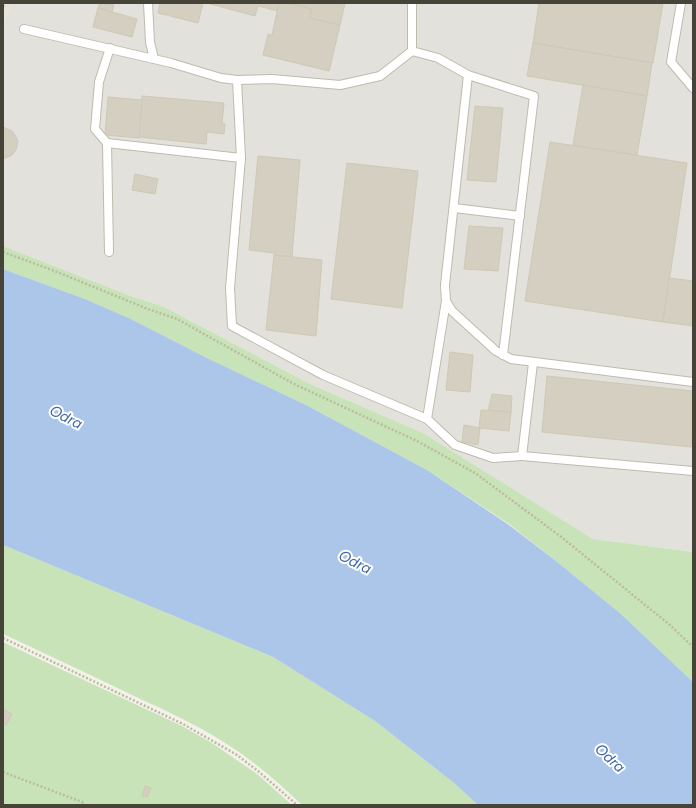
<svg xmlns="http://www.w3.org/2000/svg" width="696" height="808" font-family="Figtree,sans-serif">
  <style>
    .residential { fill: #e7e5d8 }
    .industrial { fill: #e3e1db }
    .green { fill: #c7e3b7 }
    .water { fill: #acc6e9 }
    .building { fill: #d4cfc0; stroke: #cec8b4 }
    .lines { fill: none; stroke-linecap: round; stroke-linejoin: round }
    .service-casing { stroke: #bebbad; stroke-width: 10 }
    .path { stroke: #beb9a0; stroke-width: 2.5; stroke-dasharray: 2 2; stroke-linecap: butt }
    .service { stroke: #fff; stroke-width: 8 }
    .labels { text-anchor: middle; stroke-width: 4; stroke-linejoin: round; paint-order: stroke }
    .water-label { font-size: 15px; font-style: italic; fill: #3c67a8; stroke: #fff }
  </style>
  <rect width="100%" height="100%" fill="#f3f2ea"/>
  <polygon class="residential" points="3,3 12,3 3,26"/>
  <polygon class="industrial" points="12,3 693,3 693,552 593,539 423,433 310,384 164,307 128,295 3,246 3,26"/>
  <g class="green">
    <polygon points="3,246 128,295 164,307 310,384 423,433 593,539 693,552 693,682 621,614 556,561 509,524 427,470 308,406 207,358 131,319 85,299 3,269"/>
    <path d="M3,545L273,657L375,721L454,783L478,805H302C282,786 262,768 239,752C206,729 169,712 132,695C89,674 46,654 3,634Z"/>
    <polygon points="3,642 182,726 212,743 257,774 292,805 3,805"/>
  </g>
  <polygon class="water" points="3,269 85,299 131,319 207,358 308,406 427,470 509,525 556,561 621,614 693,682 693,805 478,805 454,783 375,721 273,657 3,545"/>
  <g class="building">
    <polygon points="100,3 114,5 112,12 98,8"/>
    <polygon points="160,3 203,3 198,23 158,13"/>
    <polygon points="207,3 279,3 278,11 258,6 255,16"/>
    <polygon points="279,3 296,5 296,4 298,5 312,9 310,18 340,25 329,71 263,55 268,34 272,35"/>
    <polygon points="289,3 345,3 340,25 310,18 312,9 298,5 296,4 296,5"/>
    <polygon points="539,3 663,3 653,63 533,43"/>
    <polygon points="98,8 137,19 132,37 93,27"/>
    <polygon points="533,43 652,63 647,96 527,76"/>
    <polygon points="583,85 647,96 637,155 573,145"/>
    <polygon points="142,96 224,103 222,123 225,124 224,134 207,132 206,144 138,137"/>
    <polygon points="108,97 142,100 139,138 105,135"/>
    <polygon points="475,106 503,108 496,182 467,180"/>
    <polygon points="3,127 12,131 15,135 18,141 16,150 12,155 3,159"/>
    <polygon points="550,142 687,163 663,322 525,301"/>
    <polygon points="258,156 300,160 292,257 274,255 274,253 249,250"/>
    <polygon points="347,163 418,171 402,308 331,299"/>
    <polygon points="135,174 158,179 155,194 132,190"/>
    <polygon points="469,226 503,228 498,271 464,269"/>
    <polygon points="274,255 322,260 316,336 266,330"/>
    <polygon points="669,278 693,281 693,326 663,322"/>
    <polygon points="450,352 473,355 470,392 446,390"/>
    <polygon points="547,376 693,391 693,423 691,447 542,432"/>
    <polygon points="492,394 512,396 511,412 488,411"/>
    <polygon points="481,410 511,412 509,431 479,428"/>
    <polygon points="464,425 480,428 478,445 462,442"/>
    <polygon points="3,709 12,714 6,725 3,723"/>
    <polygon points="145,786 151,788 147,797 142,796"/>
  </g>
  <g class="lines">
    <defs>
      <g id="service">
        <polyline points="148,3 150,42 154,59"/>
        <polyline points="412,3 412,51 438,58 468,75 534,96 503,355"/>
        <polyline points="681,3 671,62 693,88"/>
        <polyline points="24,29 171,63 221,78 237,80 272,79 340,85 380,76 412,51"/>
        <polyline points="110,48 99,82 95,129 107,143 241,158"/>
        <polyline points="468,75 445,285 446,301 452,311 496,351 511,359 693,382"/>
        <polyline points="237,80 241,158 230,288 232,326 323,375 427,419"/>
        <polyline points="107,143 109,252"/>
        <polyline points="454,208 520,216"/>
        <polyline points="446,301 427,419 455,445 493,458 522,456"/>
        <polyline points="533,363 522,456 693,471"/>
      </g>
    </defs>
    <use href="#service" class="service-casing"/>
    <g class="path">
      <polyline points="3,7 5,3"/>
      <polyline points="3,252 52,270 148,309 177,319 294,384 417,441 475,473 560,536 670,625 693,647"/>
      <polyline points="3,638 183,724 237,755 258,771 297,805"/>
      <polyline points="3,772 82,802 85,805"/>
    </g>
    <use href="#service" class="service"/>
  </g>
  <g class="labels">
    <g class="water-label">
      <text transform="translate(66 417) rotate(27)" y="5">Odra</text>
      <text transform="translate(355 562) rotate(27)" y="5">Odra</text>
      <text transform="translate(610 758) rotate(43)" y="5">Odra</text>
    </g>
  </g>
  <rect width="696" height="808" fill="none" stroke="#464339" stroke-width="8"/>
</svg>
